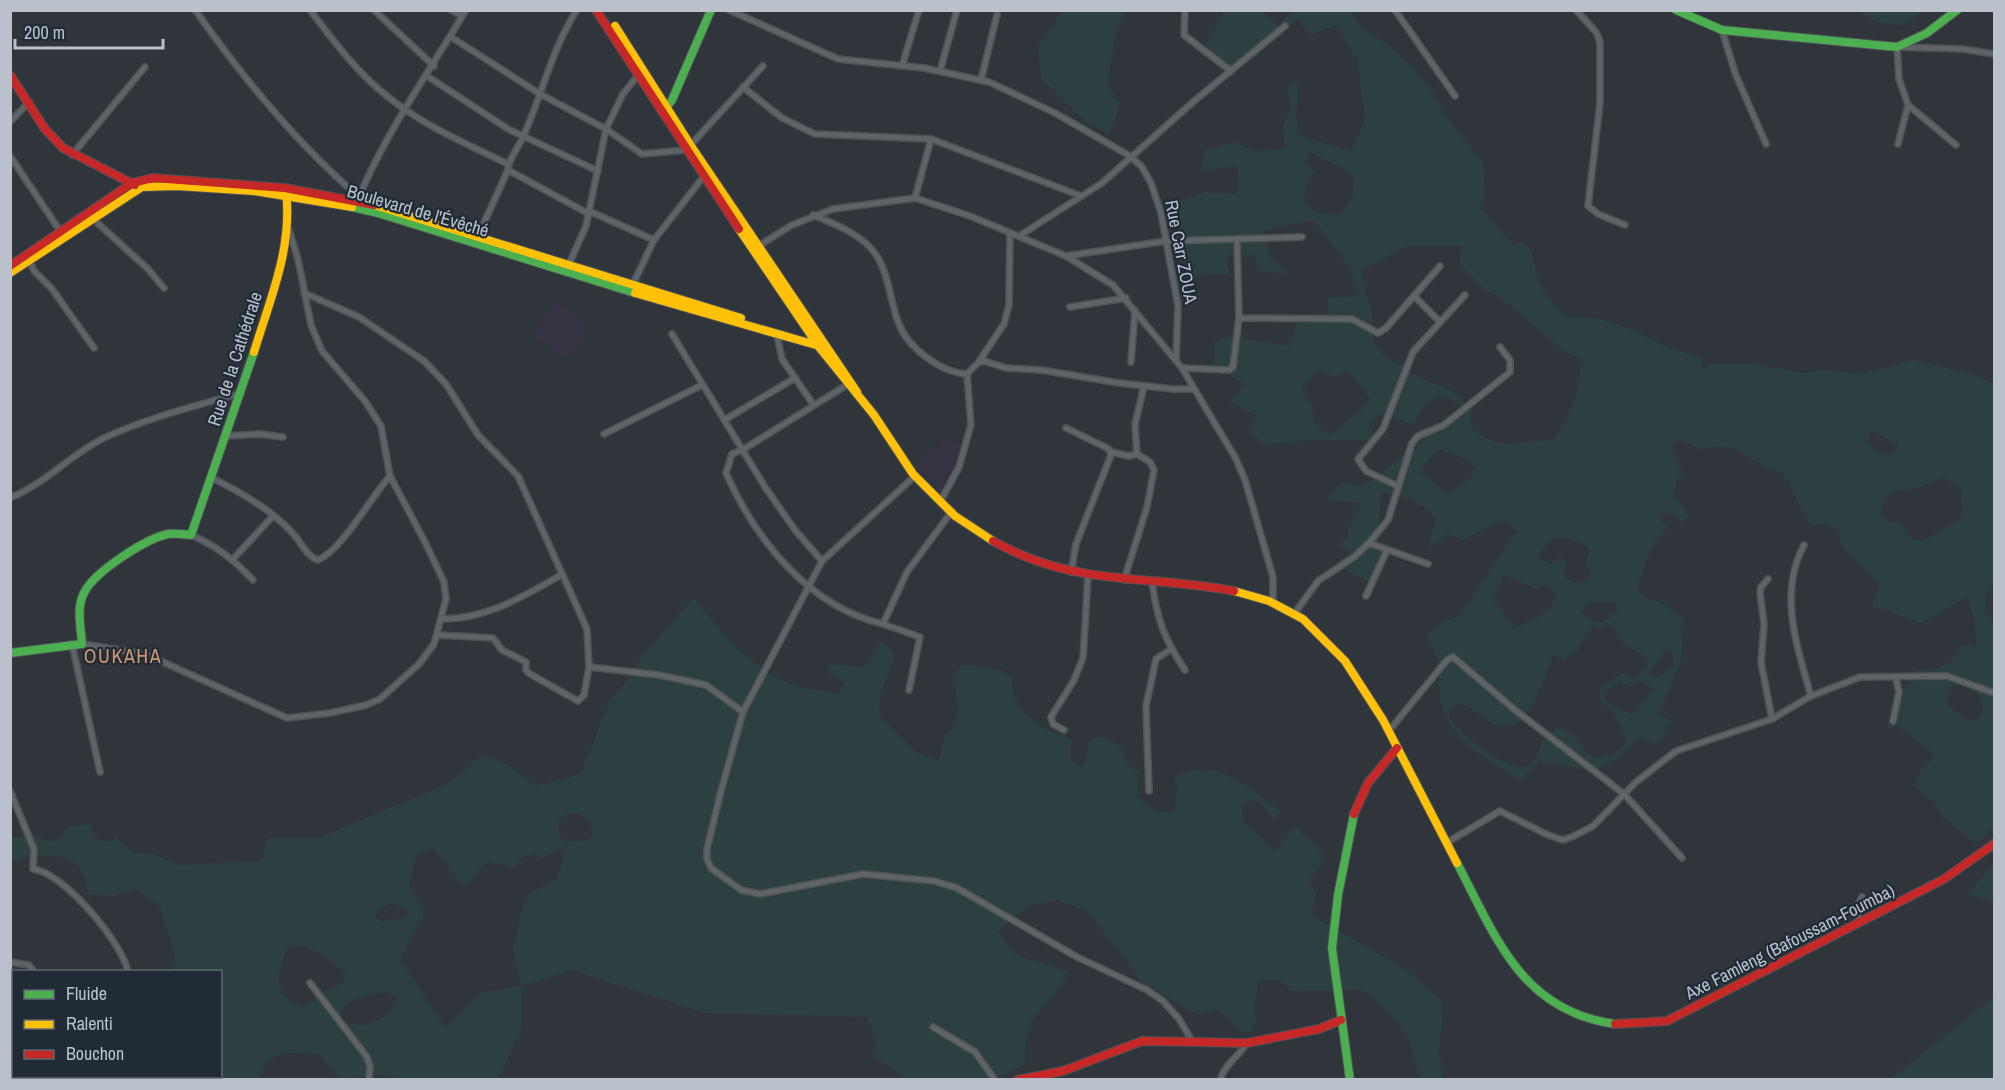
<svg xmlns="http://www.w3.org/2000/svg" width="2005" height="1090" font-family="'Archivo Narrow',sans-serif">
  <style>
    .medical { fill: #343441 }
    .green { fill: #2c4042; fill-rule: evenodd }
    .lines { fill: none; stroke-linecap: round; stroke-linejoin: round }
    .street-casing { stroke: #4c5156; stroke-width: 8 }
    .fast-casing { stroke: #4c5156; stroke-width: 10 }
    .slow-casing { stroke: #4c5156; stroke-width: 10 }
    .jam-casing { stroke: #4c5156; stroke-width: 10 }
    .street { stroke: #5f6369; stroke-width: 5 }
    .fast { stroke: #4caf50; stroke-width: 8 }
    .slow { stroke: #ffc107; stroke-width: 8 }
    .jam { stroke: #c62828; stroke-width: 8 }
    .labels { text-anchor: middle; stroke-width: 4.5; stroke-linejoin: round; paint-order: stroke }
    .street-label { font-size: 18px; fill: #bac1cb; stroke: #212b36 }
    .neighbourhood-label { font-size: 20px; letter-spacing: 1.5px; fill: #cf9670; stroke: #212b36 }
  </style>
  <rect width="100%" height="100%" fill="#2f353b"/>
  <g class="medical">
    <polygon points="556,302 587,321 586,329 588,334 567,359 531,335"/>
    <polygon points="945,436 962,447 954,476 943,490 916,466 933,446 937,448"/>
  </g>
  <g class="green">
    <polygon points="1062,11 1127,11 1117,26 1107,86 1120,104 1109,135 1089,124 1042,79 1038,48"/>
    <path d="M1224,11H1262L1278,26L1292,11H1351L1359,25L1392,48L1414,69L1436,97L1444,114L1483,163L1485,197L1480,208L1510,242L1513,244L1522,241C1535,246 1533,272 1541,286C1549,300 1557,309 1569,318C1595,315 1627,325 1649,339L1652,338C1666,351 1685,351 1702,358L1701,369H1706L1711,364H1753L1803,373L1823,370L1862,374L1913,360L1974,375L1994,384V579C1983,593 1983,611 1994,626V828L1976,843L1942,817L1936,803L1915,787L1918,775L1935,754L1897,726L1885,730L1915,670C1936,669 1955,668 1961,644L1977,648L1975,623L1967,597L1921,623L1887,610L1872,607L1879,585L1845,551L1837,530L1821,523L1811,526L1782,471L1770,470L1735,449L1716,446L1700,449L1678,439L1671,447L1684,477H1677L1674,497L1686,510L1689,517L1682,523L1671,513L1657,514L1668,528C1648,543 1648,564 1637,585L1642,596L1663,604L1684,618L1681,662L1658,715L1671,720L1658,746L1641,736L1624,754L1595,771L1539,762L1521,781C1487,758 1444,740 1440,694C1437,668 1443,660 1426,637L1438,623L1460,616L1516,531L1513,524L1499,521L1463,540L1448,534L1428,549L1436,518L1416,500L1381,492L1378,543L1382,556L1370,582L1336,565L1350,551L1338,545L1348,538V530L1362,503L1326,499L1342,483L1357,486L1376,479L1399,458L1416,450L1425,436L1462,407C1437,385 1425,401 1413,424L1379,413L1369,425L1378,440H1310L1264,445L1251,433L1256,416L1229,401L1245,384L1214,366L1215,341L1232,337L1291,346L1296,324L1328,319V298L1358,296L1351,269L1313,220L1263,230L1270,257L1291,275L1261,271L1255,256L1231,253L1226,262L1230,274L1192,276L1178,255L1180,232L1171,217L1172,204L1206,192L1237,194L1238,166C1225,166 1214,171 1201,170L1205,149L1236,142L1255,152L1284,149L1283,125L1291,108L1287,87L1299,80L1296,114L1300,136L1352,151L1365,118L1358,61L1336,25L1311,35L1297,19L1235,71L1206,46ZM1309,152L1343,168L1354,179L1353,196L1342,214C1330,217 1312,212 1304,203L1306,187L1314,172L1305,162ZM1409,245H1461L1460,265L1486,291L1500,297L1561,349L1581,359C1580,392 1572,413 1554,439C1523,442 1495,452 1472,428L1471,410L1452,391L1422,379L1385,356L1374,343L1372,314L1360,271ZM1319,369L1335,377L1348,371L1372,400L1332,434C1318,432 1312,418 1312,405L1306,400L1303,389ZM1872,431L1897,444L1896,452C1880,459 1876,452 1867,440ZM1438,449L1466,459L1476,468L1470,479L1450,494L1441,490L1420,471ZM1945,478L1960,489L1963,513L1960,519C1939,530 1910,559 1902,522L1889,523L1880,513C1889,482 1894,495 1918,488C1928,485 1934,479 1945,478ZM1553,538C1568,539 1581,537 1589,551L1585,565L1590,570L1588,582C1579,584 1568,583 1563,574L1566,565L1565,560L1559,558L1552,564L1541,560L1538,554ZM1504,575L1537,589L1544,584L1554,589C1563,610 1528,621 1514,629L1492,597ZM1587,602L1616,603L1618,608L1615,612H1610L1609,619L1603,622H1595L1582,613ZM1607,623C1617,626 1618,638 1626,645C1634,652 1645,652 1648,663L1638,678L1633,679L1627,673H1622L1599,689L1600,701L1616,715L1626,741C1621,749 1618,752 1609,755C1577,767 1590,736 1558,727L1541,744L1537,757L1528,767C1505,772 1463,735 1449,718L1450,710L1456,703C1472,705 1476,713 1488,721C1527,746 1544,679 1553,655L1564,660L1577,650L1592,626L1601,628ZM1667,649L1674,653L1673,666C1664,674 1659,679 1648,673ZM1640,680L1653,689L1633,715L1613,707L1603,697L1607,690L1619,682L1632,687ZM1954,684C1969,684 1982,694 1983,708L1977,719L1966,720L1948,706L1947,697Z"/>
    <polygon points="1858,11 1924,11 1903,25 1878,23"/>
    <path d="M693,598C729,640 763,686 822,691C828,692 834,694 840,693L845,684L828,673L829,664L865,668L879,643L881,641L892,651L894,661C887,677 874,700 881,718L917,754L939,760L945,735C966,721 953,693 955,673L962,665H967L1004,671L1012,678C1010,706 1032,724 1056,734C1060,735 1067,736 1070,739C1073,743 1069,752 1070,758L1078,766H1084L1090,739C1102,734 1113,742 1123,748C1123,761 1128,768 1140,771L1137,797L1155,810L1171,813C1180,803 1176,789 1175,776C1219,757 1246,787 1281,811L1275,820L1258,800L1242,803V820L1275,852L1295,826L1317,847L1324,858L1309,881L1316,895L1311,915L1403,968L1442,1001C1446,1020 1433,1054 1444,1067L1441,1079H1419C1411,1030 1399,1022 1363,990L1291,991C1283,978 1274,979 1260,980C1251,996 1260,1015 1252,1031L1243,1032L1215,1008L1198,1015L1159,993L1150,995L1125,958L1087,911L1057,900L1027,906L998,932L1016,955L1069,972L1055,995L1031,1020L1025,1046V1064L997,1079H904L892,1067L874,1058L877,1041L867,1017L705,1013L571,970L522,986L521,1032L497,1079L410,1080L384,1075L340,1079L318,1053C297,1052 261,1049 260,1079H163L159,1077L220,1076V972L171,971L175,956L159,905L136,889L113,896L88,894C87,849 43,852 11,862L10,837L36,836L47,841L59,840L66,828L90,824L95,838L109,842L117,838L132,852L151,853L179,865L262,861L267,839C288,834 303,840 323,836L447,784L484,754L510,766L536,786L581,774L610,700L627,681L637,663ZM569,813H577L590,822L593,834L588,840L567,842L560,837L558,821ZM567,843L557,879L529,894L523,906L513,950L522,986L480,993L445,1028L401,961L411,937L424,915L409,884L417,855L433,848L464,887L487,861L514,868L520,858L535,854L542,859ZM391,904L404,907L407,917L380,922L375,916L383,906ZM291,945C314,947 328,957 345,972V982L319,994L302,1007C288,1002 281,993 278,979L285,952ZM387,992L396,997L395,1006C383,1022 357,1032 340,1019C341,997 370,993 387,992Z"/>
    <polygon points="1994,864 1994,901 1967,895"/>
    <polygon points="1994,997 1994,1079 1890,1079"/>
  </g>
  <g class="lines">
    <defs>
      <g id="street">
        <path d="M195,10C243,78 296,143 359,197"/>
        <path d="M310,10C333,40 357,73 387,96C422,125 467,144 508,164"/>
        <polyline points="374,10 434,66"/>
        <polyline points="451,10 462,16"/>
        <polyline points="729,10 838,59 924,68 989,82 1055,113 1130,156 1142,167 1151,183 1161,213 1178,306 1176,360"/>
        <polyline points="1185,10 1184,35 1231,71"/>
        <polyline points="1395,10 1455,96"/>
        <polyline points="1576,10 1596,32 1600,42 1600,103 1588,206 1598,214 1625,225"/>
        <polyline points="1722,30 1735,73 1766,144"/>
        <polyline points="451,37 540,94 606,129 642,154 686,150 763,66"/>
        <polyline points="902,66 919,10"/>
        <polyline points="940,71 957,10"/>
        <polyline points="427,76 508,129 598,171"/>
        <polyline points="981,80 997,15"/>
        <polyline points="743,87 782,118 815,134 931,139 915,198"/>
        <polyline points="1908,105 1956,145"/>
        <polyline points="10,122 29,102"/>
        <polyline points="931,139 1081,196"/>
        <polyline points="1898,144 1908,105 1899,79 1897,47 1963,49 1994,54"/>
        <polyline points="72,155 145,67"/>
        <polyline points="10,156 60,231"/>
        <polyline points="508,170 589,214"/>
        <path d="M358,199C386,132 429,72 466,10"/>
        <polyline points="589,211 654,240"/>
        <path d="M813,215C835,224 866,236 878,258C890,278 890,303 899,324C908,348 942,373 967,374L978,363L984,361L1006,368L1041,370L1119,383L1172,389H1194"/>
        <polyline points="92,218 148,269 164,288"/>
        <path d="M478,236L508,170C508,159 519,147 523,137C542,95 552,48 577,10"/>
        <polyline points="1019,236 1102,183 1193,102 1285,26"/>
        <polyline points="1237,240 1239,318 1352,319 1378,333 1386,328 1440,266"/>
        <polyline points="760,245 792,225 833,209 915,198 970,216 1066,256 1113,285 1182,368 1236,459 1245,480 1273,577 1273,602"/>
        <polyline points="1066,256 1166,241 1302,237"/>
        <polyline points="29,260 34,271 52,289 94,348"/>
        <polyline points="569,264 586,226 606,129 623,94 638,75"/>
        <polyline points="633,284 654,240 704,176"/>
        <polyline points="304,293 359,317 424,361 446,384 478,435 518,476 587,629 589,667 584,695 578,701 530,674 526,670 526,662 502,650 493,638 438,635"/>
        <polyline points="1414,296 1439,321"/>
        <polyline points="1070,307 1126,298"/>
        <polyline points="672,334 765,487 795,530 822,561"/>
        <polyline points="777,335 782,359 795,378"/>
        <polyline points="1131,362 1135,310"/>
        <polyline points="978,363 1004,324 1009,305 1010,233"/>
        <polyline points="1182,368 1229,370 1233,367 1239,318"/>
        <path d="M850,383L744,449L732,454L726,473C755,539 809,607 883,624L907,572L952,511"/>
        <polyline points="726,419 795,378 813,404"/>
        <polyline points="1066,428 1109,449 1111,455 1076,544 1071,572"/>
        <polyline points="604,434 702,385"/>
        <polyline points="226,436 259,434 283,437"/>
        <polyline points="1111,452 1129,456 1137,454"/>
        <polyline points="915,476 822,561 743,712 721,791 707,849 707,859 711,868 741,890 760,894 863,874 934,881 957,888 1077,957 1147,990 1163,1001 1179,1019 1192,1041"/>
        <path d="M212,478C242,493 274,511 296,537C302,545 308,557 318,560C343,549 370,498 390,476"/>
        <polyline points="1398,486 1366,471 1358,459 1383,429 1413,352 1465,295"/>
        <path d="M10,498C45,484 71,454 104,438C147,418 195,406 241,393"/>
        <polyline points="940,502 959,467 971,425 967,374"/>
        <path d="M191,535C217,546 234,560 253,580"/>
        <polyline points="1369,543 1388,520 1412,443 1418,436 1444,425 1510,372 1510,360 1500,347"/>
        <path d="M1804,545C1778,594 1797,646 1811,696"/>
        <polyline points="233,559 273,516"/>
        <polyline points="1768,579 1761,587 1760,592 1764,624 1761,662 1772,719"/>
        <polyline points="1124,580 1147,507 1154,470 1150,462 1137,454 1135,424 1144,386"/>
        <path d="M1152,582C1157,619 1164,639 1185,670"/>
        <polyline points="1366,596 1387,550"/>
        <polyline points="1294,614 1318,581 1354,557 1369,543 1428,564"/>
        <path d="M443,619C487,619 524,596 561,575"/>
        <polyline points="883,624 920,637 909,690"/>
        <polyline points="72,644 100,772"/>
        <polyline points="82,644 145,654 287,718 330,713 366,705 380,699 419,664 434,644 446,599 444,582 425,542 390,476 381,426 365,401 322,351 311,325 298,259 289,230"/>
        <polyline points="589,667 659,675 706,685 743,712"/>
        <polyline points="1893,721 1899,692 1896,678"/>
        <polyline points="1064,730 1053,724 1051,717 1074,680 1083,658 1088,576"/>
        <polyline points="1388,732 1447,660 1453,657 1515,710 1624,794 1682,858"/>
        <path d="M10,791L34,849L33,869C63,872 123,943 128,972"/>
        <polyline points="1149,791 1146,706 1156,659 1171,649"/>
        <polyline points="1446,843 1500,811 1548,835 1563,840 1574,836 1593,826 1636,782 1676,751 1772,719 1811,696 1860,677 1947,676 1994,693"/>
        <polyline points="1860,923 1857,906 1862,897"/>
        <polyline points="10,962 29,965 34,972"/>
        <polyline points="310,983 367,1057 370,1066 369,1080"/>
        <polyline points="10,1002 14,998"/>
        <polyline points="10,1022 14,1025"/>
        <polyline points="933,1027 975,1052 995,1080"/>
        <polyline points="138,1076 138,1080"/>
        <polyline points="62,1080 62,1076"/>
        <path d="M1220,1080C1225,1064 1238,1057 1247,1043"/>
      </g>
      <g id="fast">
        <polyline points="1676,10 1722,30 1897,47 1927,33 1957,10"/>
        <polyline points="664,110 672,100 711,10"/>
        <polyline points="352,207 378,213 635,293"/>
        <path d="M10,653L82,644C81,628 76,608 84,593C94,572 145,539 168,534C175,533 183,534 191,535L254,352"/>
        <path d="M1457,863C1496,937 1521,1011 1615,1024"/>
        <polyline points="1350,1080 1332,948 1338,895 1354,814"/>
      </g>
      <g id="slow">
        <polyline points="615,26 691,146 857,392"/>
        <polyline points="374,205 741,318"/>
        <polyline points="739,229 819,347 874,415 913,474 955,516 993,541"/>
        <polyline points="10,273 142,187 177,186 254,191 352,207"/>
        <polyline points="635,293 823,347"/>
        <path d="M254,352C270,299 293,248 286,191"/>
        <polyline points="1234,591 1269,601 1303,619 1345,661 1383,720 1457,863"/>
      </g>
      <g id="jam">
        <polyline points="596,10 739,229"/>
        <polyline points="10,75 45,129 63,148 135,185"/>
        <polyline points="10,266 132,183 153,178 285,188 374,205"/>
        <path d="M993,541C1077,588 1146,574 1234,591"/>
        <polyline points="1354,814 1368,783 1397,748"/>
        <polyline points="1615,1024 1667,1021 1944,879 1994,844"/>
        <polyline points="1018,1080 1063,1071 1142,1041 1247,1043 1319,1029 1341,1020"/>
      </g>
    </defs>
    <use href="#street" class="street-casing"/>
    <use href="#fast" class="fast-casing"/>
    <use href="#slow" class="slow-casing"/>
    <use href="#jam" class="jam-casing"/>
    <use href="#street" class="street"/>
    <use href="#fast" class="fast"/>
    <use href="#slow" class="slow"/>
    <use href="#jam" class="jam"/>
  </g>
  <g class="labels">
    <g class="street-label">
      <text transform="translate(418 211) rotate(16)" y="6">Boulevard de l'Évêché</text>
      <text transform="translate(1181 252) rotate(79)" y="6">Rue Carr ZOUA</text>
      <text transform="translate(235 359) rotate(-72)" y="6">Rue de la Cathédrale</text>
      <text transform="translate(1790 942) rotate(-27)" y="6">Axe Famleng (Bafoussam-Foumba)</text>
    </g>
    <g class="neighbourhood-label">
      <text x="123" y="663">OUKAHA</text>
    </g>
  </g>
  <rect width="2005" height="1090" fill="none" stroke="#bac1cb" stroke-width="24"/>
  <rect x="12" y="970" width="210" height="108" fill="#212b36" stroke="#5e6772" stroke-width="1.5"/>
  <rect x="24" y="990" width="30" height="9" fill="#4caf50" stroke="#5e6772" stroke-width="1.5"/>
  <text x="66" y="1000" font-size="18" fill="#bac1cb">Fluide</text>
  <rect x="24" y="1020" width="30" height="9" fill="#ffc107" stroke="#5e6772" stroke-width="1.5"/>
  <text x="66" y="1030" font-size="18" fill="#bac1cb">Ralenti</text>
  <rect x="24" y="1050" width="30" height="9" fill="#c62828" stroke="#5e6772" stroke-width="1.5"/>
  <text x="66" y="1060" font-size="18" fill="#bac1cb">Bouchon</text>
  <path d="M15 39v9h148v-9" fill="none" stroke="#bac1cb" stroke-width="3"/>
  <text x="24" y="39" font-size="18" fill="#bac1cb" stroke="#212b36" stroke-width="4.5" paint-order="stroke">200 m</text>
</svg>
